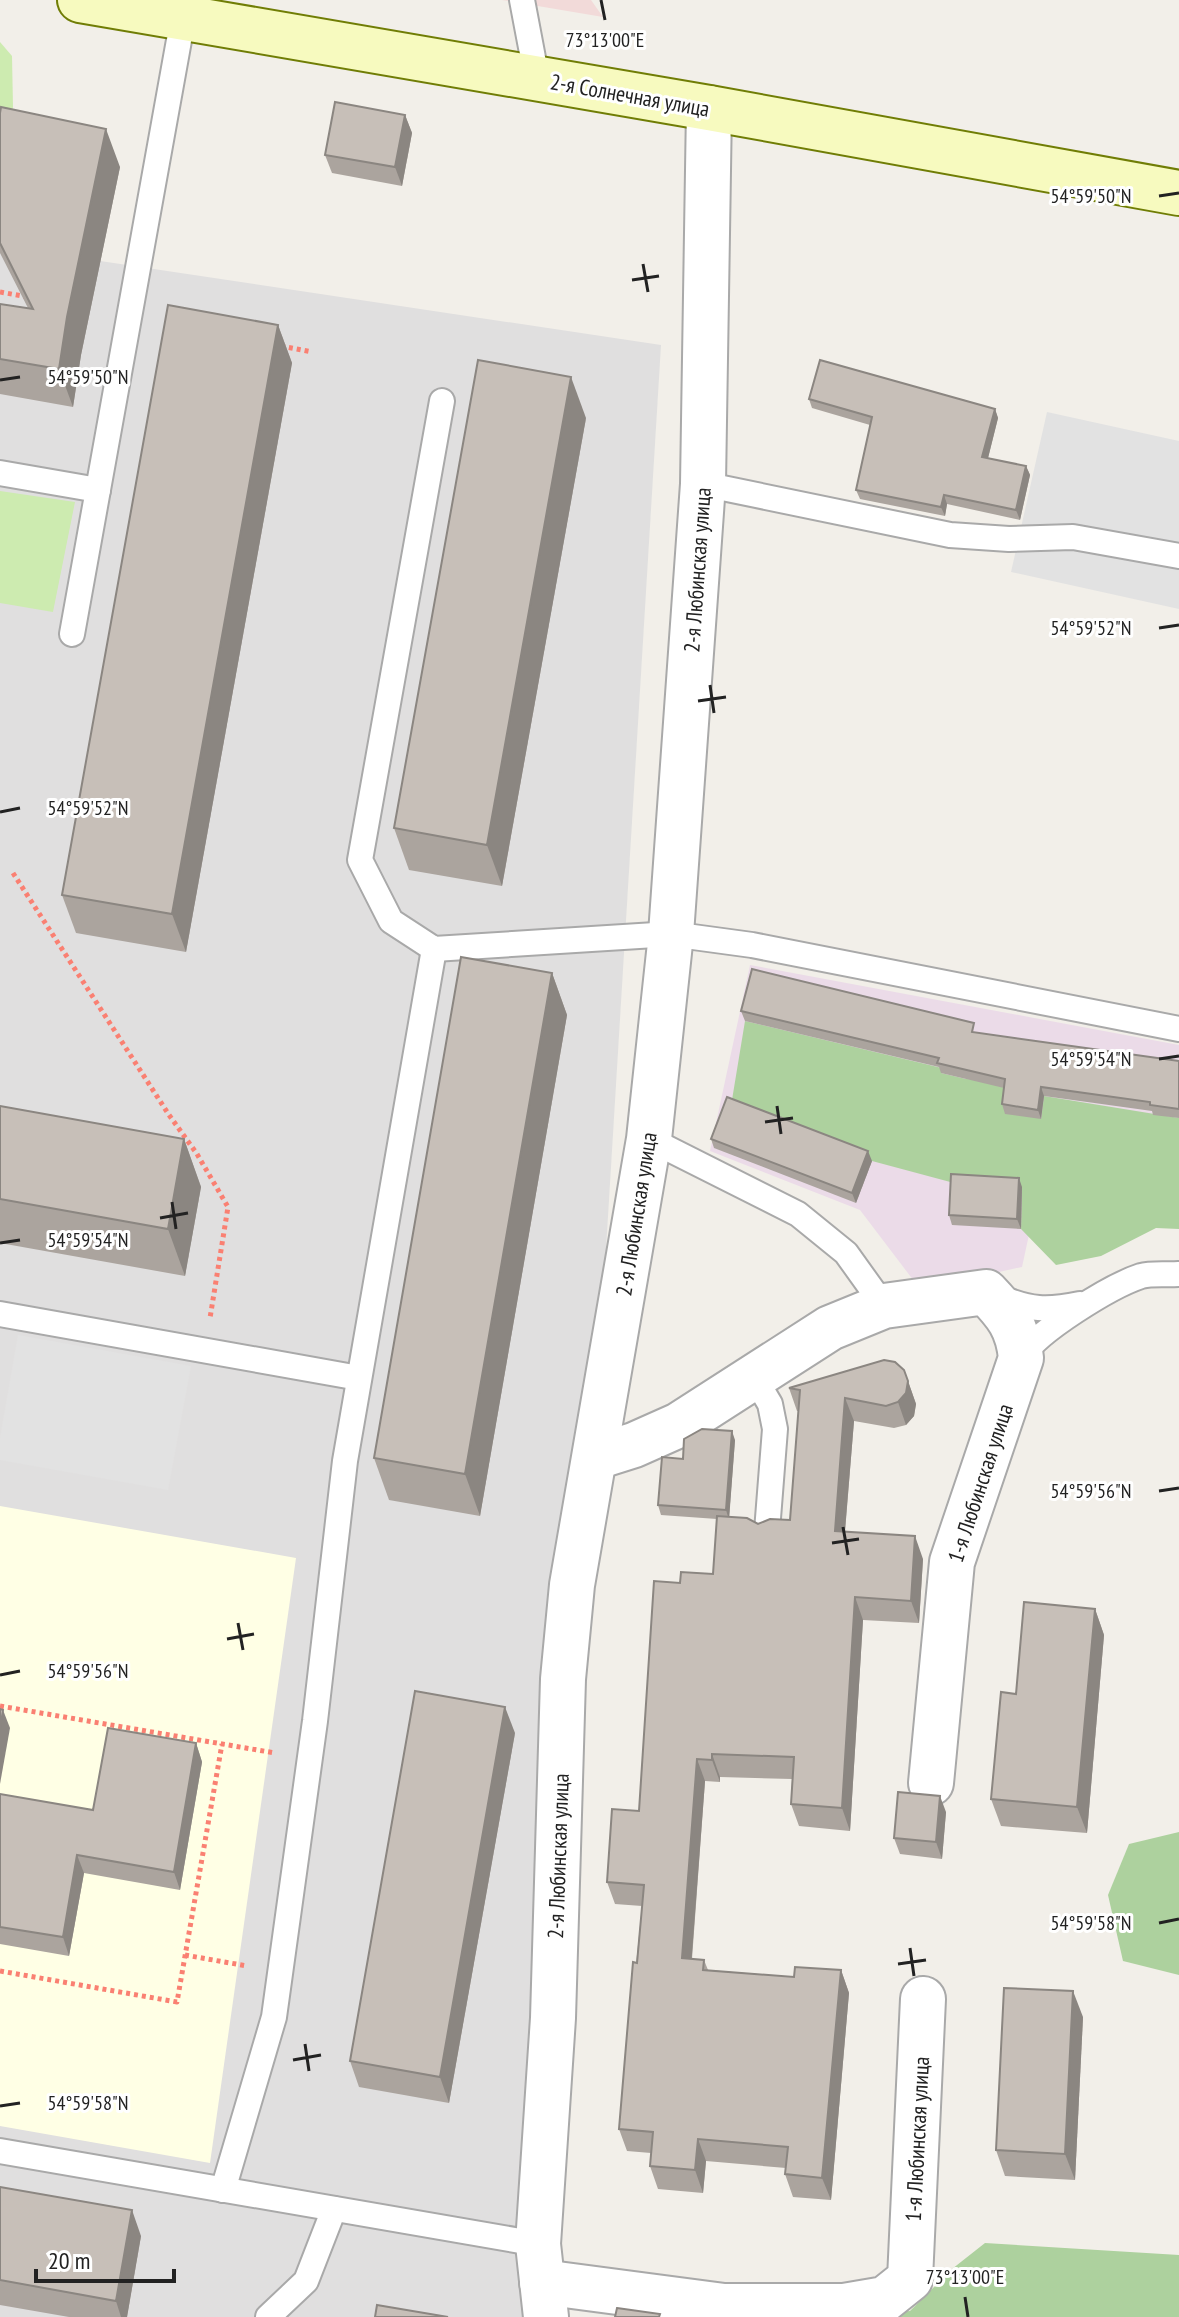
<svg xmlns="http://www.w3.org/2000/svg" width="1179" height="2317" font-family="'PT Sans Narrow',sans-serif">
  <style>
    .residential { fill: #e0dfdf }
    .commercial { fill: #f2dad9 }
    .industrial { fill: #ebdbe8 }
    .education { fill: #ffffe5 }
    .grass { fill: #cdebb0 }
    .forest { fill: #add19e }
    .parking { fill: #e2e2e2 }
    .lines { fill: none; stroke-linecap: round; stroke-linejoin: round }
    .service-casing { stroke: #a9a9a9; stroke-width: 28 }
    .minor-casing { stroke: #a9a9a9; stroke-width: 48 }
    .secondary-casing { stroke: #707d05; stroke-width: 48 }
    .path { stroke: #fa8072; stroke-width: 5; stroke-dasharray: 4 4; stroke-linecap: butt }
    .service { stroke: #fff; stroke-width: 24 }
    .minor { stroke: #fff; stroke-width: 44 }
    .secondary { stroke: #f7fabf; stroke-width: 44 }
    .wall { fill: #aba49e }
    .shaded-wall { fill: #8b8681 }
    .building { fill: #c7bfb8; stroke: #8b8681; stroke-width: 2 }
    .ticks { fill: none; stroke: #222; stroke-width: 3 }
    .labels { text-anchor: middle; stroke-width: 6; stroke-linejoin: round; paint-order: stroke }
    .street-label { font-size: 22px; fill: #222; stroke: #fff }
    .ticks-label { font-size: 20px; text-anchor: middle; fill: #222; stroke: #fff; stroke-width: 6; stroke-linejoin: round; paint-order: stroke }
  </style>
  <rect width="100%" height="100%" fill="#f2efe9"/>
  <polygon class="residential" points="0,246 661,345 541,2317 0,2317"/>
  <polygon class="commercial" points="502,0 591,0 603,17"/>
  <polygon class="industrial" points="750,965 1179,1045 1179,1125 1056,1110 1022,1267 920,1289 860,1210 710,1151"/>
  <polygon class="education" points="0,1506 296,1558 210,2163 0,2126"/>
  <g class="grass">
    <polygon points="0,42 12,56 13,107 0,159"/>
    <polygon points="0,491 75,502 53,612 0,603"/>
  </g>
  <g class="forest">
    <polygon points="745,1021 942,1068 941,1073 966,1079 1010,1081 1041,1119 1044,1096 1179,1118 1179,1229 1156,1228 1101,1256 1056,1265 1021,1229 1022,1187 954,1183 872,1161 731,1106"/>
    <polygon points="1179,1832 1179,1975 1123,1961 1108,1895 1129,1844"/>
    <polygon points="985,2243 1179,2255 1179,2317 801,2317 910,2311 952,2269"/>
  </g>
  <g class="parking">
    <polygon points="1047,412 1179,441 1179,609 1011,572"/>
    <polygon points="18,1335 191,1366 168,1490 0,1460 0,1438"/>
  </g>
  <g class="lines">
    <defs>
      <g id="service">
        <polyline points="522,0 537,79"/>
        <polyline points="442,401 360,860 391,921 434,949 671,934 752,945 1179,1029"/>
        <polyline points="0,473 98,490"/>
        <polyline points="703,484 950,535 1009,539 1073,537 1179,556"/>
        <polyline points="72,634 185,7"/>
        <polyline points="649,1139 798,1214 846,1253 884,1306"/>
        <path d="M999,1297C1031,1310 1046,1311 1080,1304"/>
        <polyline points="0,1314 359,1378"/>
        <path d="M1021,1358C1037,1331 1111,1286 1141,1276C1152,1273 1167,1275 1179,1274"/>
        <polyline points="754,1377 770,1404 775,1429 767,1531"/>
        <polyline points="0,2151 538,2244"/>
        <polyline points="223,2190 274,2017 315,1721 345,1461 434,949"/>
        <polyline points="268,2317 306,2281 334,2209"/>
      </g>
      <g id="minor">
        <path d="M596,1457L634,1445L679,1425L830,1328L884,1306L986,1292C1007,1314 1018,1327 1021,1358L952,1562L931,1783"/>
        <polyline points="542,2282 724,2306 844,2306 885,2299 910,2279 923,1999"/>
        <polyline points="546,2317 538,2244 553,2018 563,1679 572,1585 649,1139 671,934 703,484 709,108"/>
      </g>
      <polyline id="secondary" points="80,0 709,108 1179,193"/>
    </defs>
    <use href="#service" class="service-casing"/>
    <use href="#minor" class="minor-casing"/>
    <use href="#secondary" class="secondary-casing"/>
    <g class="path">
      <polyline points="0,292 28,297"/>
      <polyline points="281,346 312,352"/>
      <polyline points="13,873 169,1115 197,1154 228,1207 210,1318"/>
      <polyline points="0,1706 275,1753"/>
      <polyline points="185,1955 247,1966"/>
      <polyline points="0,1971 177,2002 222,1744"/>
    </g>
    <use href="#service" class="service"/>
    <use href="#minor" class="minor"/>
    <use href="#secondary" class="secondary"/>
  </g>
  <g class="wall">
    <polygon points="0,113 120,167 81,355 73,407 0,394 0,304 28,308 0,253"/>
    <polygon points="405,115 412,133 402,186 332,173 325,155"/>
    <polygon points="278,325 292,363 186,952 76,933 62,895"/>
    <polygon points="809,399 995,409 998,418 988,458 1026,466 1030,475 1020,520 947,504 945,516 860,499 856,490 870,425 812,408"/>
    <polygon points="586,418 502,886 409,870 394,828"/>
    <polygon points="552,973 567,1015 480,1516 389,1500 374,1458"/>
    <polygon points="741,1011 978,1033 1179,1061 1179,1118 1153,1115 1152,1111 1044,1096 1041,1119 1005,1114 1002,1104 1004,1088 941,1073 939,1067 745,1021"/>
    <polygon points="0,1106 184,1139 201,1187 185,1276 0,1243"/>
    <polygon points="711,1139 872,1161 856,1203 714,1148"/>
    <polygon points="1022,1187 1021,1229 952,1225 949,1215"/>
    <polygon points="904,1370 916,1404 914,1416 906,1425 894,1428 854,1421 845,1532 923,1559 919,1623 863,1620 850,1831 799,1826 791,1804 792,1779 720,1777 720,1782 705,1781 692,1959 704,1960 708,1970 794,1977 841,1970 849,1993 831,2200 793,2197 785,2174 786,2168 706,2161 703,2193 658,2189 650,2166 651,2153 627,2151 619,2129 642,1906 615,1904 607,1882 639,1811 680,1583 713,1574 717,1519 661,1515 658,1505 683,1459 735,1440 729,1517 758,1524 790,1520 799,1411 797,1411 789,1388"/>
    <polygon points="1095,1609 1104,1635 1087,1833 1001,1826 991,1799 1016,1694"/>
    <polygon points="515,1733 449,2103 359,2087 350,2061"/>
    <polygon points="196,1743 202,1762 180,1890 84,1873 69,1956 0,1944 0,1794 93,1810"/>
    <polygon points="946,1812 942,1859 900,1854 894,1838"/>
    <polygon points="1083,2017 1075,2180 1005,2176 996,2150"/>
    <polygon points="0,2187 141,2236 127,2317 69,2317 0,2305"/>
  </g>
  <g class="shaded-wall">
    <polygon points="405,115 412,133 402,186 395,167"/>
    <polygon points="106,129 120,167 81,355 73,407 59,369 67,317"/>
    <polygon points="278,325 292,363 186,952 172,914"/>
    <polygon points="571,377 586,418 502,886 487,845"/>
    <polygon points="995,409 998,418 986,466 982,457"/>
    <polygon points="1026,466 1030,475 1020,520 1016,510"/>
    <polygon points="944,495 947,504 945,516 941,507"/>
    <polygon points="552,973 567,1015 480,1516 465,1474"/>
    <polygon points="1041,1087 1044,1096 1041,1119 1038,1110"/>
    <polygon points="184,1139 201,1187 185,1276 168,1229"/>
    <polygon points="868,1151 872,1161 856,1203 852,1193"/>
    <polygon points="1019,1178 1022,1187 1021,1229 1017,1219"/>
    <polygon points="908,1381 916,1404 914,1416 906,1425 898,1402"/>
    <polygon points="845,1398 854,1421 843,1554 835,1531"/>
    <polygon points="732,1431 735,1440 729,1520 726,1510"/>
    <polygon points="915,1536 923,1559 919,1623 911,1601"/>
    <polygon points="855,1597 863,1620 850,1831 842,1808"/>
    <polygon points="1095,1609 1104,1635 1087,1833 1077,1807"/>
    <polygon points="505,1707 515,1733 449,2103 440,2077"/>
    <polygon points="3,1710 10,1728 0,1784 0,1729"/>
    <polygon points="196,1743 202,1762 180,1890 174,1872"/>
    <polygon points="712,1754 720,1777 720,1782 712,1760"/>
    <polygon points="697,1759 705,1781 690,1980 682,1958"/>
    <polygon points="940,1796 946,1812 942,1859 936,1842"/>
    <polygon points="77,1855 84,1873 69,1956 63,1937"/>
    <polygon points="841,1970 849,1993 831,2200 822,2178"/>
    <polygon points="1073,1991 1083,2017 1075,2180 1065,2154"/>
    <polygon points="698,2139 706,2161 703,2193 695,2170"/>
    <polygon points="132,2210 141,2236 127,2317 121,2317 116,2301"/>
  </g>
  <g class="building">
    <polygon points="335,102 405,115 395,167 325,155"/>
    <polygon points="1,107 106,129 67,317 59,369 0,359 0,304 33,309 0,243 0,113"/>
    <polygon points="168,305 278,325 172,914 62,895"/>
    <polygon points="478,360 571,377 487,845 394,828"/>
    <polygon points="820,360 995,409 982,457 1026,466 1016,510 944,495 941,507 856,490 872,417 809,399"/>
    <polygon points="461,957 552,973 465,1474 374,1458"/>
    <polygon points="752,969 974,1023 972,1032 1179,1061 1179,1109 1150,1105 1150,1102 1041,1087 1038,1110 1002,1104 1005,1079 937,1063 939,1058 741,1011"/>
    <polygon points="727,1097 868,1151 852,1193 711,1139"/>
    <polygon points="0,1106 184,1139 168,1229 0,1199"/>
    <polygon points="951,1174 1019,1178 1017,1219 949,1215"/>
    <polygon points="884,1360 895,1362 904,1370 908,1381 906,1393 898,1402 886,1406 845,1398 835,1531 915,1536 911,1601 855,1597 842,1808 791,1804 794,1757 712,1754 712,1760 697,1759 682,1958 704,1960 703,1970 794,1977 795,1967 841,1970 822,2178 785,2174 788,2147 698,2139 695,2170 650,2166 653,2132 619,2129 633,1962 637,1963 644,1885 607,1882 612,1809 639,1811 654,1581 680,1583 681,1572 713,1574 717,1516 747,1518 758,1524 770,1519 790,1520 800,1390 789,1388"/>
    <polygon points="702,1429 732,1431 726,1510 658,1505 662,1457 683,1459 684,1439"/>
    <polygon points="1024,1602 1095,1609 1077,1807 991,1799 1001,1692 1016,1694"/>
    <polygon points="415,1691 505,1707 440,2077 350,2061"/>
    <polygon points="0,1709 3,1710 0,1729"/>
    <polygon points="108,1728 196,1743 174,1872 77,1855 63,1937 0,1927 0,1794 93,1810"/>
    <polygon points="898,1792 940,1796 936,1842 894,1838"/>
    <polygon points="1004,1988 1073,1991 1065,2154 996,2150"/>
    <polygon points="0,2187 132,2210 116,2301 0,2280"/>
    <polygon points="377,2305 448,2317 375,2317"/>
    <polygon points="617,2308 660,2314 659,2317 615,2317"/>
  </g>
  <path class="ticks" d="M601,0L605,20M1159,196L1179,193M643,264L648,292M632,280L659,276M0,380L20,377M1159,628L1179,625M710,685L714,713M698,701L726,697M0,812L20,808M1159,1059L1179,1056M777,1106L781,1134M765,1122L793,1118M172,1202L176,1229M160,1218L188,1213M0,1243L20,1240M1159,1491L1179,1488M843,1527L848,1555M832,1543L859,1539M238,1623L243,1650M227,1639L254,1634M0,1675L20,1671M1159,1923L1179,1919M910,1948L914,1976M898,1964L926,1960M305,2044L309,2071M293,2060L321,2055M0,2106L20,2103M965,2297L968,2317"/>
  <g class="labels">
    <g class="street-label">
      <text transform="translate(630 95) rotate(10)" y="8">2-я Солнечная улица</text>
      <text transform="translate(697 570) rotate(-86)" y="8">2-я Любинская улица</text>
      <text transform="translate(636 1214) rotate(-81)" y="8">2-я Любинская улица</text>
      <text transform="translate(980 1483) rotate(-72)" y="8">1-я Любинская улица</text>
      <text transform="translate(558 1856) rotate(-88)" y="8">2-я Любинская улица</text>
      <text transform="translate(917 2139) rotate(-87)" y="8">1-я Любинская улица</text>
    </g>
  </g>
  <g class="ticks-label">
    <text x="605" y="47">73°13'00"E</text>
    <text x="1091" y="203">54°59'50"N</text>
    <text x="88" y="384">54°59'50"N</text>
    <text x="1091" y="635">54°59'52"N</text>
    <text x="88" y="815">54°59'52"N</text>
    <text x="1091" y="1066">54°59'54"N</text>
    <text x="88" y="1247">54°59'54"N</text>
    <text x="1091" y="1498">54°59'56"N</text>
    <text x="88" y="1678">54°59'56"N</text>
    <text x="1091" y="1930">54°59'58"N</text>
    <text x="88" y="2110">54°59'58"N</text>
    <text x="965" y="2284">73°13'00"E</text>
  </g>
  <path d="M36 2269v12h138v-12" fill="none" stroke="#222222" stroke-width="4"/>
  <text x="48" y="2269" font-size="24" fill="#222222" stroke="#ffffff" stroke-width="6" paint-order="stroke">20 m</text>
</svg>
